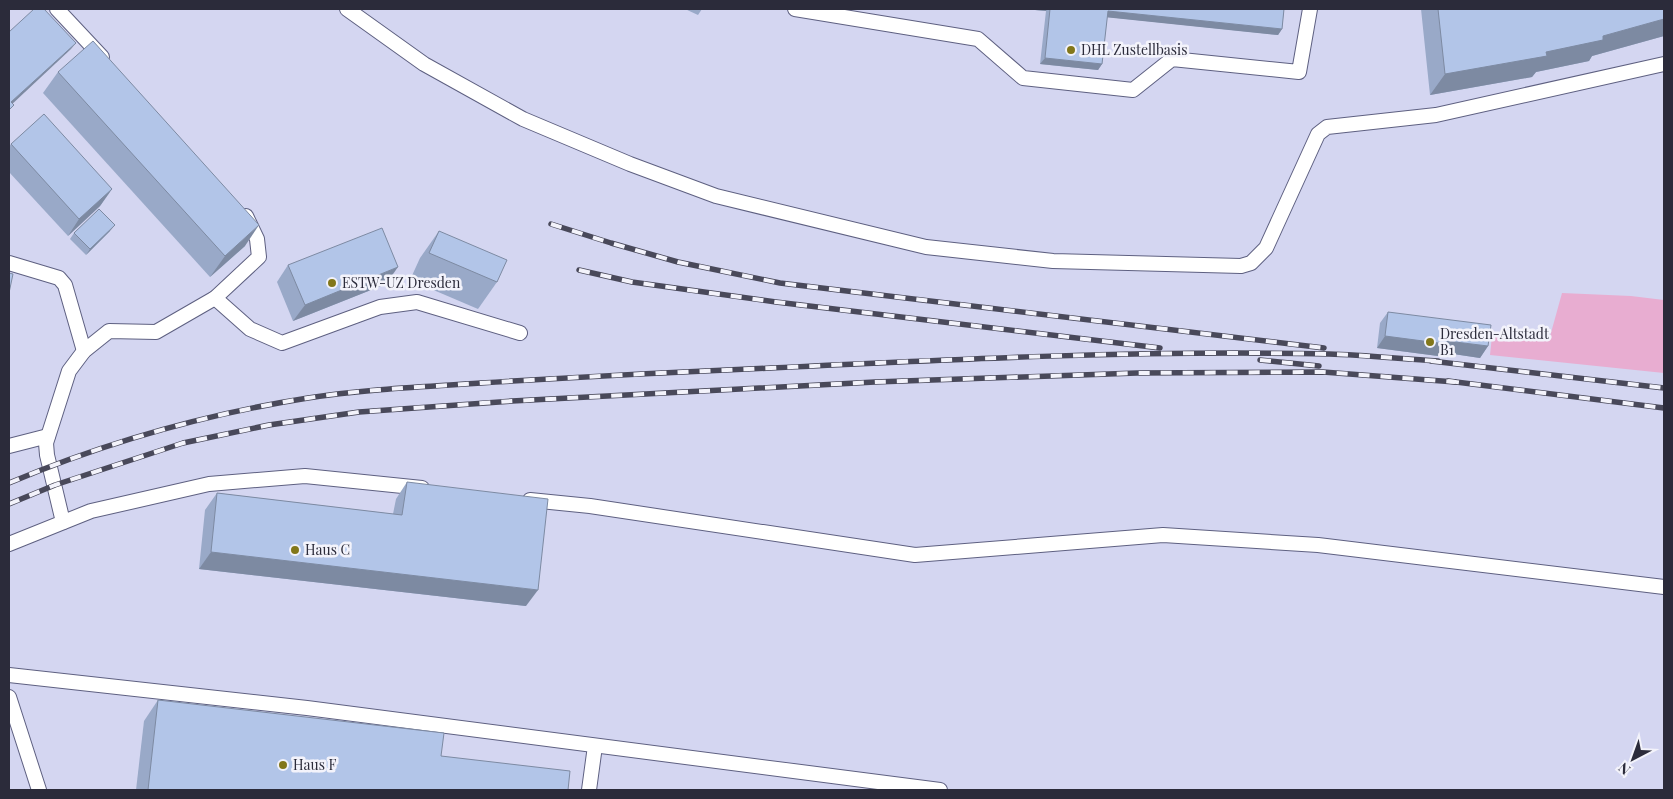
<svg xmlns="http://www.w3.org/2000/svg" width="1673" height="799" font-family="'Playfair Display',serif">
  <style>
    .built { fill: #d4d6f1 }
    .green { fill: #e8add1 }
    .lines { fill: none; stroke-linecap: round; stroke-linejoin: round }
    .lane-casing { stroke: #5e6081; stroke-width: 16 }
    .lane { stroke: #fff; stroke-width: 14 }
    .rail-casing { stroke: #49495a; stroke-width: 5.5 }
    .rail { stroke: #f3f3fb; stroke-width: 4; stroke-dasharray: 11; stroke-linecap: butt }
    .wall { fill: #99a9c8 }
    .shaded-wall { fill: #7d8aa2 }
    .building { fill: #b2c5e8; stroke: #7d8aa2 }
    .poi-dot { fill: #82771a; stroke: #f3f3fb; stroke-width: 2 }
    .labels { text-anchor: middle; stroke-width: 5; stroke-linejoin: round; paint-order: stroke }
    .poi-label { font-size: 14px; fill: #2b2b3a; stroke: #f3f3fb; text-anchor: start }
  </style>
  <rect width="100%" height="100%" fill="#e3e5fd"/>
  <rect class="built" x="9" y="9" width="1655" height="781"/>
  <polygon class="green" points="1562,293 1631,296 1664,300 1664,373 1490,355 1492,336 1549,340"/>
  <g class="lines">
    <defs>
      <g id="lane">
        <polyline points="57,9 102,57"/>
        <polyline points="347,9 424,64 523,119 630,164 716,196 926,247 1053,261 1241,266 1251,263 1266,248 1318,134 1327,127 1436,115 1664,64"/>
        <polyline points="795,9 978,39 1023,78 1133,90 1172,59 1299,72 1310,9"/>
        <polyline points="9,263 59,278 65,285 84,351"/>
        <polyline points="215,298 250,329 282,343 380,307 417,302 520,333"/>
        <polyline points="9,446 48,436"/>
        <polyline points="530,500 590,506 915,555 1163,535 1318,545 1664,587"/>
        <polyline points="63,522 47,455 46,443 69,371 84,351 109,331 156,332 215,298 259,257 257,239 246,216"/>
        <polyline points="9,544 91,511 209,484 305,476 422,488"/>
        <polyline points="9,675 307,708 940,790"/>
        <polyline points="9,697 39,790"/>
        <polyline points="589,790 595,746"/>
      </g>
    </defs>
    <use href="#lane" class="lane-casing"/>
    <use href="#lane" class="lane"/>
    <defs>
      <g id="rail">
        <polyline points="551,224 611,243 678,262 780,283 1324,348"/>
        <polyline points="579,270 632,282 776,302 1160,348"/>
        <polyline points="1260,360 1319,366"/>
        <polyline points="1431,361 1664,388"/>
        <polyline points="1448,381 1664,408"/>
        <path d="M9,483C104,443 206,414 308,398C365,389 424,387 481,383C578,377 675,372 771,368C957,359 1143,350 1329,354C1365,355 1402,359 1438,361"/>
        <polyline points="9,504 55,485 183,443 269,425 359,412 512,401 875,382 1137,373 1323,372 1455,382"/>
      </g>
    </defs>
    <use href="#rail" class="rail-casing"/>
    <use href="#rail" class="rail"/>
  </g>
  <g class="wall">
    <polygon points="685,9 702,9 698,15"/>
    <polygon points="1024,9 1284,9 1282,29 1278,35 1107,17 1102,64 1098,70 1040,64 1046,11"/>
    <polygon points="1421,9 1664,9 1664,36 1592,56 1589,61 1536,72 1532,77 1430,95"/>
    <polygon points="58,72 245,246 210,277 43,93"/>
    <polygon points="11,144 112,189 100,206 68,236 9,172 9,147"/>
    <polygon points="110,231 86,255 70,239 74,233"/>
    <polygon points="439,231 497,282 478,309 410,280 420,258"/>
    <polygon points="288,265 386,284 293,321 277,282"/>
    <polygon points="1388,312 1488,346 1480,358 1440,352 1438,356 1377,348 1380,323"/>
    <polygon points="407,482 526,606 199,569 205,510 217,493 393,514 396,499"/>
    <polygon points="158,700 441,756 568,790 136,790 144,721"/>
  </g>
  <g class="shaded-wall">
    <polygon points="1024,9 1047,9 1046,11"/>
    <polygon points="1108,11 1282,29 1278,35 1104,17"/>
    <polygon points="1664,19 1664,36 1592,56 1589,61 1536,72 1532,77 1430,95 1445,74 1546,52"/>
    <polygon points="76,43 71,49 9,107 11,102"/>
    <polygon points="1045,58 1102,64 1098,70 1040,64"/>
    <polygon points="112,189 100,206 68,236 79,219"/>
    <polygon points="115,225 110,231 86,255 90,249"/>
    <polygon points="259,225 245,246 210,277 225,256"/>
    <polygon points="398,267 386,284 293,321 305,305"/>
    <polygon points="1385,336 1447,341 1488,346 1480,358 1440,352 1438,356 1377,348"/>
    <polygon points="211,552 538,590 526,606 199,569"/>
  </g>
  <g class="building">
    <polygon points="34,9 44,9 76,43 11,102 14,105 9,110 9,32"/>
    <polygon points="1050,9 1284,9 1282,29 1108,11 1102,64 1045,58"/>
    <polygon points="1438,9 1664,9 1664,19 1603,36 1603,40 1546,52 1547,56 1445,74"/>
    <polygon points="93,41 259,225 225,256 58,72"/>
    <polygon points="44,114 112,189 79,219 11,144"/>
    <polygon points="99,209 115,225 90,249 74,233"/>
    <polygon points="382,228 398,267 305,305 288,265"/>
    <polygon points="439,231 507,260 497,282 429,253"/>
    <polygon points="9,273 13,274 9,293"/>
    <polygon points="1388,312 1491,325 1488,346 1447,341 1446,344 1385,336"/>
    <polygon points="407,482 548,499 538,590 211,552 217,493 402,515"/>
    <polygon points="158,700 444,733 441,756 570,771 568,790 148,790"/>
  </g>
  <g class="poi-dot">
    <circle cx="1071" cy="50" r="5"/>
    <circle cx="332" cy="283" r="5"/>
    <circle cx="1430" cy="342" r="5"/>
    <circle cx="295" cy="550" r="5"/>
    <circle cx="283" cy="765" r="5"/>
  </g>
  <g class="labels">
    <g class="poi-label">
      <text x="1081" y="55">DHL Zustellbasis</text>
      <text x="342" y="288">ESTW-UZ Dresden</text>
      <text x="1440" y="339">Dresden-Altstadt<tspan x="1440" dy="16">B1</tspan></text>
      <text x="305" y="555">Haus C</text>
      <text x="293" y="770">Haus F</text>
    </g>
  </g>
  <rect width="1673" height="799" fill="none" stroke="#2b2b3a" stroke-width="20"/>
  <g transform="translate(1633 759) rotate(221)" stroke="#f3f3fb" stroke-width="4" paint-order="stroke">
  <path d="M0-4L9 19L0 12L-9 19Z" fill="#2b2b3a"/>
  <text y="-8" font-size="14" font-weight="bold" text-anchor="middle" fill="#2b2b3a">N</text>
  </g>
</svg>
